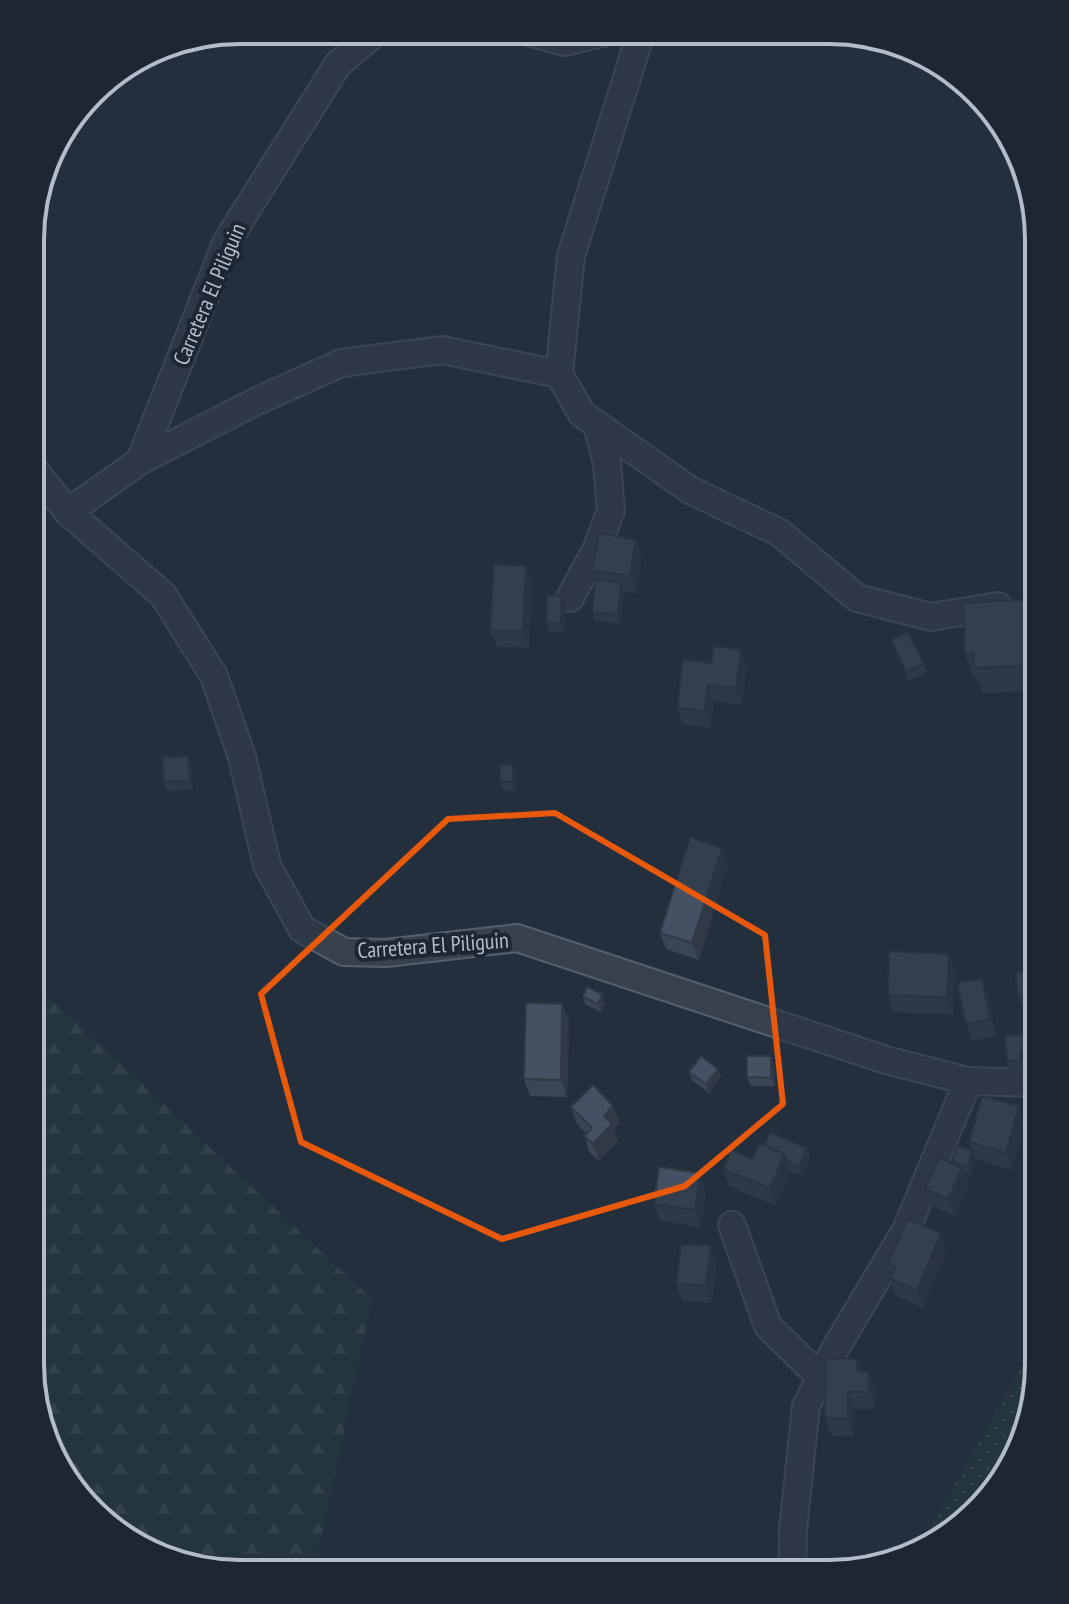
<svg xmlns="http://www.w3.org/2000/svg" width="1069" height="1604" font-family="'PT Sans Narrow',sans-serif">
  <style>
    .grass { fill: url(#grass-dots) }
    .forest { fill: url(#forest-firs) }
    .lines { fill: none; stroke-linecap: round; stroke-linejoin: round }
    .minor-casing { stroke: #565f6c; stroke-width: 30 }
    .minor { stroke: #38414e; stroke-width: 26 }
    .wall { fill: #3b4654 }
    .shaded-wall { fill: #303945 }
    .building { fill: #455162; stroke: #303945; stroke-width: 2 }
    .marked { fill: none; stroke: #e8590c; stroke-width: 6; stroke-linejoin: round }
    .labels { text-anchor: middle; stroke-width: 8; stroke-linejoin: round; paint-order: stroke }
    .street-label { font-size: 22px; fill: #b4bcc9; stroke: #1d2633 }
    .rim { fill: none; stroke: #b4bcc9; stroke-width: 4 }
  </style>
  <defs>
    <pattern id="grass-dots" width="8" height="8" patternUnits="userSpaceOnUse" patternTransform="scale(2)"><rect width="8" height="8" fill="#263c3f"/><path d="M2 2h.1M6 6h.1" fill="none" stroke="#435659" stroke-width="1.8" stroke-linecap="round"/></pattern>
    <pattern id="forest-firs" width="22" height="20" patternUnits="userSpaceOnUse" patternTransform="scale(2)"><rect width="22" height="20" fill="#263c3f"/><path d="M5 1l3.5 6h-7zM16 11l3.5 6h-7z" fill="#435659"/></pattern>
  </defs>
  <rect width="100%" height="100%" fill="#242f3e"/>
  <polygon class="grass" points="1039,1336 1039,1378 1003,1481 916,1553"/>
  <polygon class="forest" points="31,980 372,1299 314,1573 213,1572 113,1531 46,1445 30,1364"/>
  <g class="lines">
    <defs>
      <g id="minor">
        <polyline points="528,32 565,42 606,32"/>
        <polyline points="641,33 571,256 559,374 582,414 690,490 780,533 857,598 931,617 998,606"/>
        <polyline points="140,461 257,401 341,363 442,350 559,374"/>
        <polyline points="31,466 68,512 163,595 214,676 242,757 267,865 302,929 344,952 386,953 517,938 886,1060 968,1081 1039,1083"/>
        <polyline points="68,512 140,461 227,241 338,64 377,31"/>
        <polyline points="570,598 597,548 611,510 607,463 597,425"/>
        <polyline points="732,1225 768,1326 820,1377"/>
        <polyline points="792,1574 793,1530 806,1406 835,1349 906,1230 968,1081"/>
      </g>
    </defs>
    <use href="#minor" class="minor-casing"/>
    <use href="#minor" class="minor"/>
  </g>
  <g class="wall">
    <polygon points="642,557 636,593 624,591 621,624 595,621 592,612 595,579 592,571"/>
    <polygon points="532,583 529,648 497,647 490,630"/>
    <polygon points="1039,599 1039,690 983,693 977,678 974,678 965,654"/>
    <polygon points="565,604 564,632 549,632 546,623"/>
    <polygon points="891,640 924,664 927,672 909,681"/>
    <polygon points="683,659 747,667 742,705 714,701 711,728 683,724 677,708"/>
    <polygon points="191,764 193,790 167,791 164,782"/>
    <polygon points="516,772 516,790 504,791 500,782"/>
    <polygon points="728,864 699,960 666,949 660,933"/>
    <polygon points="949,954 956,971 953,1015 894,1012 888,995"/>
    <polygon points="1039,969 1039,1004 1021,1006 1018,997"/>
    <polygon points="988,995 996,1036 972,1041 966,1024"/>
    <polygon points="583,997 605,1003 601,1012 586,1005"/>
    <polygon points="562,1004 569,1021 567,1097 530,1096 524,1079"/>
    <polygon points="1030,1042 1032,1060 1024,1061 1025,1068 1010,1070 1007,1061"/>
    <polygon points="774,1065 775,1086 751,1086 747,1077"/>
    <polygon points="718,1069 721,1077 709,1093 692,1080 689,1072"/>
    <polygon points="571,1107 620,1123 614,1129 618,1141 599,1161 590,1153 584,1136 586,1133 577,1124"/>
    <polygon points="1025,1123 1012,1170 975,1159 971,1175 964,1173 969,1185 955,1216 931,1206 925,1189 952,1163 952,1162 972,1150 969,1142"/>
    <polygon points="764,1146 807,1148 810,1156 802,1176 790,1171 776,1206 729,1186 723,1169 752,1159"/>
    <polygon points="706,1190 701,1227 660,1221 654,1204"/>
    <polygon points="941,1233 947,1250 923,1308 896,1296 890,1279 892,1274 888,1264"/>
    <polygon points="717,1262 712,1303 682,1301 676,1284"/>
    <polygon points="857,1359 862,1372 875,1389 875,1409 854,1409 854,1436 831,1435 825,1418"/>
  </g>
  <g class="shaded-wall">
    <polygon points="636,540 642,557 636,593 630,576"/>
    <polygon points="526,566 532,583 529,648 523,631"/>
    <polygon points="621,583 624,591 621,624 618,615"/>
    <polygon points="562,596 565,604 564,632 561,624"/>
    <polygon points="741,650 747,667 742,705 736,688"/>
    <polygon points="708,685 714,701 711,728 705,711"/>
    <polygon points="188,756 191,764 193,790 190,781"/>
    <polygon points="513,764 516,772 516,790 513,782"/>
    <polygon points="722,848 728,864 699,960 692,943"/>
    <polygon points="949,954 956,971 953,1015 947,998"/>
    <polygon points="982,978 988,995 996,1036 990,1019"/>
    <polygon points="602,994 605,1003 601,1012 598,1004"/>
    <polygon points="562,1004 569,1021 567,1097 561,1080"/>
    <polygon points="1027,1034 1030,1042 1032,1060 1028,1052"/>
    <polygon points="771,1056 774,1065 775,1086 771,1078"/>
    <polygon points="718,1069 721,1077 709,1093 706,1084"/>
    <polygon points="613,1106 620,1123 614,1129 618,1141 599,1161 593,1144 604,1116"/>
    <polygon points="1019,1106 1025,1123 1012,1170 1006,1153"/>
    <polygon points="807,1148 810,1156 802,1176 799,1167"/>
    <polygon points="972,1150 975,1159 971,1175 968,1166"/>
    <polygon points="784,1154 790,1171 776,1206 770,1189"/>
    <polygon points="962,1168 969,1185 955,1216 948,1199"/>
    <polygon points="700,1173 706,1190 701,1227 695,1210"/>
    <polygon points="941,1233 947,1250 923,1308 917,1291"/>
    <polygon points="711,1245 717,1262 712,1303 706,1286"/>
    <polygon points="857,1359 864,1376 857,1371"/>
    <polygon points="869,1372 875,1389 875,1409 869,1392"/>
    <polygon points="848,1392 854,1409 854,1436 848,1419"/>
  </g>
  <g class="building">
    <polygon points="599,533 636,540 630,576 592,571"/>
    <polygon points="494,564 526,566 523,631 490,630"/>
    <polygon points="595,579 621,583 618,615 592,612"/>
    <polygon points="547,595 562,596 561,624 546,623"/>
    <polygon points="1039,599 1039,665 974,668 973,653 965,654 963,603"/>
    <polygon points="908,632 924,664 906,672 891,640"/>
    <polygon points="714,646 741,650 736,688 708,685 705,711 677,708 683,659 711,663"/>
    <polygon points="188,756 190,781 164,782 162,757"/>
    <polygon points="513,764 513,782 500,782 500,765"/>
    <polygon points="690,837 722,848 692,943 660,933"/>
    <polygon points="889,951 949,954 947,998 888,995"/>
    <polygon points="1039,969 1039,995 1018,997 1015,972"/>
    <polygon points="982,978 990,1019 966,1024 957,983"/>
    <polygon points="587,987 602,994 598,1004 583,997"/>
    <polygon points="526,1003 562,1004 561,1080 524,1079"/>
    <polygon points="1027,1034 1028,1052 1021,1052 1021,1060 1007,1061 1005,1036"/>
    <polygon points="701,1056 718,1069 706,1084 689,1072"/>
    <polygon points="747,1056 771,1056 771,1078 747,1077"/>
    <polygon points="593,1085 613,1106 604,1116 612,1124 593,1144 584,1136 592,1128 571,1107"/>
    <polygon points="982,1096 1019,1106 1006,1153 969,1142"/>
    <polygon points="770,1132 807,1148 799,1167 787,1162 784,1154 764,1146"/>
    <polygon points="759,1143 784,1154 770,1189 723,1169 731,1149 752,1159"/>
    <polygon points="957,1146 972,1150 968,1166 952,1162"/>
    <polygon points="939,1157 962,1168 948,1199 925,1189"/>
    <polygon points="659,1167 700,1173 695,1210 654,1204"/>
    <polygon points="907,1219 941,1233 917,1291 890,1279 895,1267 888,1264"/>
    <polygon points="681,1244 711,1245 706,1286 676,1284"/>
    <polygon points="826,1358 857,1359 857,1371 869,1372 869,1392 848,1392 848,1419 825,1418"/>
  </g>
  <path d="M0 0H1069V1604H0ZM555,813L765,935L783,1104L685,1186L502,1239L301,1142L261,994L448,819Z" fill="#242f3e" fill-opacity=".55" fill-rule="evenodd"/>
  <path class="marked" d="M555,813L765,935L783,1104L685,1186L502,1239L301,1142L261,994L448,819Z"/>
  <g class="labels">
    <g class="street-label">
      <text transform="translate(209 294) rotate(-67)" y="8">Carretera El Piliguin</text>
      <text transform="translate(433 945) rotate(-4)" y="8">Carretera El Piliguin</text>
    </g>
  </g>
  <path d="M0 0H1069V1604H0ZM240 44H829A196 196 0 0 1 1025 240V1364A196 196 0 0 1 829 1560H240A196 196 0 0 1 44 1364V240A196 196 0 0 1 240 44Z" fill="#1d2633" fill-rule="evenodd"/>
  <path class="rim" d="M240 44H829A196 196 0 0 1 1025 240V1364A196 196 0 0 1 829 1560H240A196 196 0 0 1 44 1364V240A196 196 0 0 1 240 44Z"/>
</svg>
